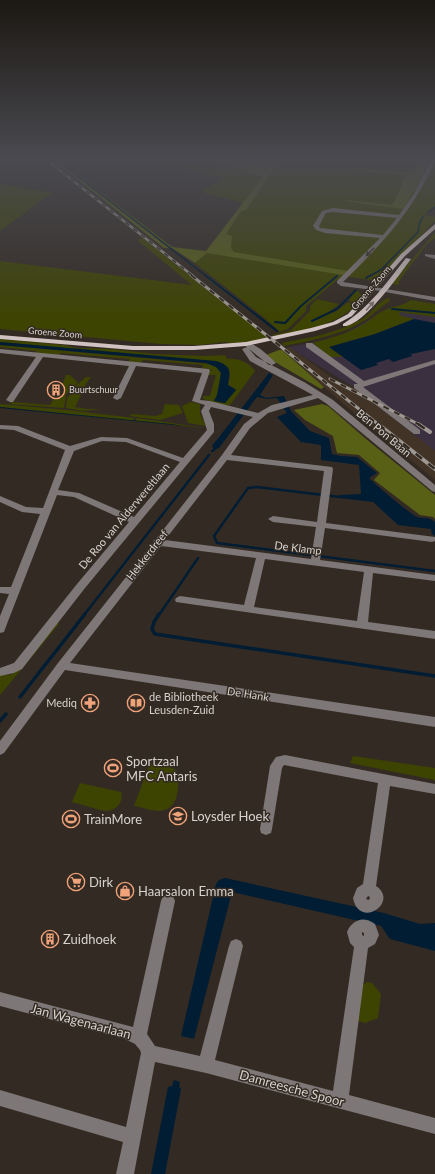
<svg xmlns="http://www.w3.org/2000/svg" width="435" height="1174" font-family="Lato,sans-serif">
  <style>
    .commercial { fill: #3a303f }
    .built { fill: #413427 }
    .green { fill: #3d4300 }
    .forest { fill: #586015 }
    .water { fill: #001d34 }
    .lines { fill: none; stroke-linecap: round; stroke-linejoin: round }
    .stream-far3 { stroke: #001d34; stroke-width: 1.5 }
    .stream-far2 { stroke: #001d34; stroke-width: 2 }
    .stream-far1 { stroke: #001d34; stroke-width: 2.5 }
    .stream { stroke: #001d34; stroke-width: 3.5 }
    .minor { fill: #7e7777; fill-rule: evenodd }
    .major { fill: #d0c2c1; fill-rule: evenodd }
    .rail-far2-casing { stroke: #9e9892; stroke-width: 2.5 }
    .rail-far1-casing { stroke: #9e9892; stroke-width: 3 }
    .rail-casing { stroke: #9e9892; stroke-width: 4 }
    .rail-far2 { stroke: #332b23; stroke-width: 1.5; stroke-dasharray: 5; stroke-linecap: butt }
    .rail-far1 { stroke: #332b23; stroke-width: 2; stroke-dasharray: 6; stroke-linecap: butt }
    .rail { stroke: #332b23; stroke-width: 2.5; stroke-dasharray: 8; stroke-linecap: butt }
    .oneway { fill: #3e3630 }
    .oneway2 { fill: #7a6f6a }
    .labels { text-anchor: middle; stroke-width: 3; stroke-linejoin: round; paint-order: stroke }
    .far-street-label { font-size: 9px; fill: #d7d2cd; stroke: #332b23 }
    .far-poi-label { font-size: 9px; fill: #d7d2cd; stroke: #332b23; text-anchor: start }
    .street-label { font-size: 11px; fill: #d7d2cd; stroke: #332b23 }
    .poi-label { font-size: 11px; fill: #d7d2cd; stroke: #332b23; text-anchor: start }
    .near-poi-label { font-size: 13px; fill: #d7d2cd; stroke: #332b23; text-anchor: start }
    .near-street-label { font-size: 13px; fill: #d7d2cd; stroke: #332b23 }
  </style>
  <rect width="100%" height="100%" fill="#332b23"/>
  <polygon class="commercial" points="389,308 435,312 435,452 355,388 288,347 311,343 339,336 351,330"/>
  <polygon class="built" points="290,347 335,380 355,388 435,451 435,480 353,412 282,350"/>
  <g class="green">
    <polygon points="142,160 185,160 186,161 210,160 263,176 275,160 428,160 424,172 430,173 435,161 435,207 424,215 435,217 435,221 378,281 350,277 337,280 306,306 306,311 288,329 280,332 267,320 195,263 207,253 243,203 201,192 224,178"/>
    <polygon points="0,183 1,184 52,193 0,231"/>
    <polygon points="435,232 435,238 427,244 399,281 399,285 391,284"/>
    <polygon points="143,238 268,338 230,345 230,343 225,342 200,345 161,344 0,329 0,261 192,285 137,240"/>
    <path d="M356,290L362,295V300C335,327 309,329 273,336L272,335L290,331L310,311V306L317,299L339,304L330,311L333,313L347,303H352L349,300Z"/>
    <path d="M388,298L390,299L389,302C381,306 374,314 367,319C342,335 313,340 284,346L282,343C309,338 337,333 362,319C372,313 377,302 388,298Z"/>
    <path d="M411,300L435,304V317L400,312L399,315L414,319L375,334L329,347L343,357H330L313,343C331,338 349,333 365,323C371,320 376,314 383,311C392,306 403,306 411,300Z"/>
    <path d="M0,339L65,345L76,348L111,349L155,354L206,356L225,355L227,359C238,358 248,362 255,371L230,405L226,406L203,399V396H210L216,375H209V372L212,371L207,368L202,369L203,365L143,360L141,363L128,362L130,359L60,353L58,357L34,354L36,351L0,347V345L210,364L218,368L222,374L217,396L214,400L224,403L236,389L228,385L230,376L229,369L220,362L0,342Z"/>
    <polygon points="66,375 70,375 78,383 66,394 59,393"/>
    <path d="M86,377H91C83,386 81,397 75,407L87,409H102L83,411L66,408L67,398L73,392L71,390Z"/>
    <polygon points="57,394 66,395 64,408 10,404 12,400 13,402 50,405"/>
    <polygon points="191,402 200,404 200,414 206,426 188,423 182,406"/>
    <polygon points="0,404 67,410 134,418 133,421 0,407"/>
    <polygon points="165,404 179,405 183,413 160,420 130,416 131,414 155,416 162,414"/>
    <polygon points="137,418 206,428 135,421"/>
    <polygon points="57,622 59,624 0,695 0,675 10,675 17,671"/>
    <polygon points="353,756 435,768 435,780 350,763"/>
    <path d="M150,763L165,765L176,770C180,785 180,810 159,811C151,811 142,807 134,806Z"/>
    <path d="M80,783L121,792C124,802 116,811 106,811C98,810 81,804 72,802Z"/>
    <polygon points="367,982 372,983 381,994 378,1018 365,1023 358,1021 363,985"/>
  </g>
  <g class="forest">
    <polygon points="53,160 58,160 65,165 172,247 206,251 263,177 210,160 280,160 246,210 241,211 226,234 232,236 231,248 234,252 348,271 343,275 207,253 195,263 172,248 164,248"/>
    <polygon points="420,160 428,160 419,182 403,209 345,201 346,200 392,205 400,190 405,175 355,170 356,168 414,174"/>
    <polygon points="279,350 282,350 324,387 321,389 275,362 266,355"/>
    <polygon points="322,404 328,406 366,439 435,495 435,519 433,517 420,515 374,480 380,473 359,455 337,453 333,436 305,420 294,410"/>
  </g>
  <g class="water">
    <polygon points="414,319 435,323 435,349 411,354 412,356 393,362 389,359 376,363 378,365 361,370 329,347 375,334"/>
    <path d="M0,342L216,361C232,366 230,371 228,385L236,390L225,403L214,401L217,395L221,373L216,367L206,363L0,345Z"/>
    <path d="M269,373L273,375L260,395L266,398L284,396L291,411L310,431L329,438L332,454L341,456L357,457L377,473L369,478C383,491 399,505 415,516C421,520 427,515 435,522V536L432,534L431,529L398,525L373,502L339,498L340,495L361,494L359,465L321,460V445L301,442L277,417L287,413L277,398L267,399L257,397L219,448L214,450L212,446Z"/>
    <polygon points="0,407 171,424 184,426 0,408"/>
    <polygon points="225,878 384,913 420,924 435,923 435,951 390,939 381,926 232,892 194,1039 181,1036 216,884 219,880"/>
    <polygon points="174,1080 180,1082 179,1087 181,1089 165,1174 151,1174 168,1087 172,1086"/>
  </g>
  <g class="lines">
    <g class="stream-far3">
      <polyline points="57,160 206,276"/>
      <polyline points="428,212 435,207"/>
      <polyline points="370,276 382,269 418,232 420,222 423,217"/>
    </g>
    <g class="stream-far2">
      <polyline points="205,275 277,331"/>
      <polyline points="366,278 371,275"/>
      <polyline points="392,309 435,313"/>
      <polyline points="312,321 337,309 356,290"/>
      <polyline points="275,322 285,323 301,306 337,276"/>
    </g>
    <g class="stream-far1">
      <polyline points="212,451 214,450"/>
      <polyline points="340,497 257,487 248,488 214,536 217,543 435,571"/>
      <polyline points="84,615 209,455"/>
      <polyline points="159,615 198,558"/>
    </g>
    <g class="stream">
      <polyline points="159,614 154,622 152,629 155,634 435,676"/>
      <polyline points="20,697 85,614"/>
      <polyline points="0,721 6,714"/>
    </g>
    <g class="minor">
      <path d="M431,160H435V161C414,210 381,245 343,282L435,297V301L374,290L341,286L337,283V281L380,238L325,233L316,230L313,226L322,211L333,208L399,215L413,195ZM333,212L397,218L383,235L320,228L319,226L326,213Z"/>
      <polygon points="425,254 435,255 435,259 425,256"/>
      <path d="M243,342C254,341 269,356 276,363L272,365H269L249,349L256,357L304,382L333,400L435,485V492L432,491L327,404L318,398L268,413L250,428L231,455L332,467L333,469L326,523L435,537V541L432,542L325,528L320,560L435,575V581L373,573L368,622L435,631V639L176,602L175,600L176,598L180,596L244,605L256,558L161,546L70,663L435,717V727L65,670L4,753L0,755V741L58,663L153,543L154,540L156,539L222,455L244,424L253,417L211,407L209,411L214,424V432L85,588L22,669L14,673L0,676V668L14,663L77,584L129,522L74,497L57,495L5,629L4,632L0,633V616L9,594L0,593V587H11L40,514L22,512L0,502V496L26,507L43,508L65,450L14,430L0,429V425L18,426L70,446L101,437L127,438L183,458L207,430L201,411L205,405L192,401L202,373L136,366L121,398L117,400L113,398L129,366L43,357L13,402H10L6,400L36,357L0,353V349L209,369L210,371L200,400L210,401L258,413L272,405L313,395L250,361L242,349L247,347L242,344ZM102,441L126,442L180,462L134,517L79,493L58,490L74,451ZM227,460L324,471L317,522L273,516L268,519L273,522L316,527L311,559L165,540ZM265,559L364,572L357,621L254,607Z"/>
      <polygon points="306,343 312,343 364,381 435,360 435,364 363,387 420,430 420,434 414,434 354,388 354,384 358,384 306,347"/>
      <path d="M285,755L435,784V794L390,786L376,886C400,902 359,930 353,898L357,888L363,884L378,783L284,765L282,768L272,829L271,833L266,835L261,833L260,829L270,766L276,757ZM368,896L370,897L369,900L366,899Z"/>
      <path d="M168,895L173,896L175,901L147,1034L155,1046L200,1056L229,946L231,941L236,939L241,941L243,946L215,1060L333,1091L354,947L350,943L347,932C352,920 363,915 375,924L379,935L375,944L368,948L349,1095L435,1118V1134L206,1073L155,1062L134,1174H116L123,1142L0,1106V1090L126,1127L141,1053L140,1050L135,1044L125,1039L0,1006V992L133,1027L161,901L163,896ZM362,932L364,933V936L362,935Z"/>
    </g>
    <g class="major">
      <polygon points="435,224 435,229 405,256 352,316 337,324 315,331 246,346 194,350 133,350 0,339 0,335 133,346 194,346 246,342 311,328 333,322 348,314 401,254"/>
      <path d="M406,258L411,259C400,274 361,329 343,326V324C370,307 387,282 406,258Z"/>
    </g>
    <defs>
      <polyline id="rail-far2" points="47,160 193,276"/>
      <g id="rail-far1">
        <polyline points="191,275 379,425"/>
        <polyline points="330,379 420,425"/>
      </g>
      <g id="rail">
        <polyline points="378,424 435,469"/>
        <polyline points="418,424 430,432"/>
      </g>
    </defs>
    <use href="#rail-far2" class="rail-far2-casing"/>
    <use href="#rail-far1" class="rail-far1-casing"/>
    <use href="#rail" class="rail-casing"/>
    <use href="#rail-far2" class="rail-far2"/>
    <use href="#rail-far1" class="rail-far1"/>
    <use href="#rail" class="rail"/>
  </g>
  <defs><path id="oneway-solid" d="M-6-.8H1V-3.2L6.5 0L1 3.2V.8H-6Z"/></defs>
  <use class="oneway" href="#oneway-solid" transform="translate(370 252) rotate(135)"/>
  <use class="oneway2" href="#oneway-solid" transform="translate(370 306) rotate(-48)"/>
  <linearGradient id="sky" x2="0" y2="1"><stop stop-color="#1c1813"/><stop offset="0.49" stop-color="#4a4a50"/><stop offset="1" stop-color="#4a4a50" stop-opacity="0"/></linearGradient>
  <rect width="435" height="324" fill="url(#sky)"/>
  <defs>
    <symbol id="building-ring" viewBox="-11 -11 22 22"><circle r="9.5" fill="#332b23" stroke="#f0a27a" stroke-width="1.5"/><path d="M-4-6H4V6H1V3H-1V6H-4ZM-2.5-4.3h1.7v1.8h-1.7ZM.8-4.3h1.7v1.8H.8ZM-2.5-1h1.7V.8h-1.7ZM.8-1h1.7V.8H.8Z" fill="#f0a27a"/></symbol>
    <symbol id="pharmacy-ring" viewBox="-11 -11 22 22"><circle r="9.5" fill="#332b23" stroke="#f0a27a" stroke-width="1.5"/><path d="M-2-6h4v4h4v4h-4v4h-4v-4h-4v-4h4Z" fill="#f0a27a"/></symbol>
    <symbol id="library-ring" viewBox="-11 -11 22 22"><circle r="9.5" fill="#332b23" stroke="#f0a27a" stroke-width="1.5"/><path d="M-6-4Q-3-5.5-.7-3.5V5Q-3 3-6 4ZM6-4Q3-5.5 .7-3.5V5Q3 3 6 4Z" fill="#f0a27a"/></symbol>
    <symbol id="stadium-ring" viewBox="-11 -11 22 22"><circle r="9.5" fill="#332b23" stroke="#f0a27a" stroke-width="1.5"/><path d="M0-5a6.5 5 0 1 0 0 10a6.5 5 0 1 0 0-10ZM-3.5-1.8h7v3.6h-7Z" fill="#f0a27a"/></symbol>
    <symbol id="school-ring" viewBox="-11 -11 22 22"><circle r="9.5" fill="#332b23" stroke="#f0a27a" stroke-width="1.5"/><path d="M0-5L7-2L0 1L-7-2ZM-4 1L0 2.5L4 1V4Q0 6-4 4Z" fill="#f0a27a"/></symbol>
    <symbol id="supermarket-ring" viewBox="-11 -11 22 22"><circle r="9.5" fill="#332b23" stroke="#f0a27a" stroke-width="1.5"/><path d="M-6-5.5h2.5l.6 2H6L4.5 2H-2.5L-4.4-4H-6ZM-1.5 3.2a1.3 1.3 0 1 0 .1 0ZM3 3.2a1.3 1.3 0 1 0 .1 0Z" fill="#f0a27a"/></symbol>
    <symbol id="shop-ring" viewBox="-11 -11 22 22"><circle r="9.5" fill="#332b23" stroke="#f0a27a" stroke-width="1.5"/><path d="M-5-2.5h2.3a2.7 3.5 0 0 1 5.4 0H5L5.5 6h-11ZM-1.5-2.5h3a1.5 2.3 0 0 0-3 0Z" fill="#f0a27a"/></symbol>
  </defs>
  <g fill-rule="evenodd">
    <use href="#building-ring" x="46" y="380" width="20" height="20"/>
    <use href="#pharmacy-ring" x="80" y="693" width="20" height="20"/>
    <use href="#library-ring" x="126" y="693" width="20" height="20"/>
    <use href="#stadium-ring" x="103" y="758" width="20" height="20"/>
    <use href="#school-ring" x="168" y="806" width="20" height="20"/>
    <use href="#stadium-ring" x="61" y="809" width="20" height="20"/>
    <use href="#supermarket-ring" x="66" y="872" width="20" height="20"/>
    <use href="#shop-ring" x="115" y="881" width="20" height="20"/>
    <use href="#building-ring" x="40" y="929" width="20" height="20"/>
  </g>
  <g class="labels">
    <g class="far-street-label">
      <text transform="translate(371 288) rotate(-49)" y="3">Groene Zoom</text>
      <text transform="translate(55 333) rotate(5)" y="3">Groene Zoom</text>
    </g>
    <g class="far-poi-label">
      <text x="69" y="393">Buurtschuur</text>
    </g>
    <g class="street-label">
      <text transform="translate(384 433) rotate(40)" y="4">Ben Pon Baan</text>
      <text transform="translate(124 516) rotate(-50)" y="4">De Roo van Alderwereltlaan</text>
      <text transform="translate(298 548) rotate(7)" y="4">De Klamp</text>
      <text transform="translate(147 555) rotate(-52)" y="4">Hekkerdreef</text>
      <text transform="translate(248 694) rotate(9)" y="4">De Hank</text>
    </g>
    <g class="poi-label">
      <text x="149" y="701">de Bibliotheek<tspan x="149" dy="13">Leusden-Zuid</tspan></text>
      <text x="77" y="707" text-anchor="end">Mediq</text>
    </g>
    <g class="near-poi-label">
      <text x="126" y="766">Sportzaal<tspan x="126" dy="15">MFC Antaris</tspan></text>
      <text x="191" y="821">Loysder Hoek</text>
      <text x="84" y="824">TrainMore</text>
      <text x="89" y="887">Dirk</text>
      <text x="138" y="896">Haarsalon Emma</text>
      <text x="63" y="944">Zuidhoek</text>
    </g>
    <g class="near-street-label">
      <text transform="translate(81 1021) rotate(15)" y="5">Jan Wagenaarlaan</text>
      <text transform="translate(292 1088) rotate(15)" y="5">Damreesche Spoor</text>
    </g>
  </g>
</svg>
